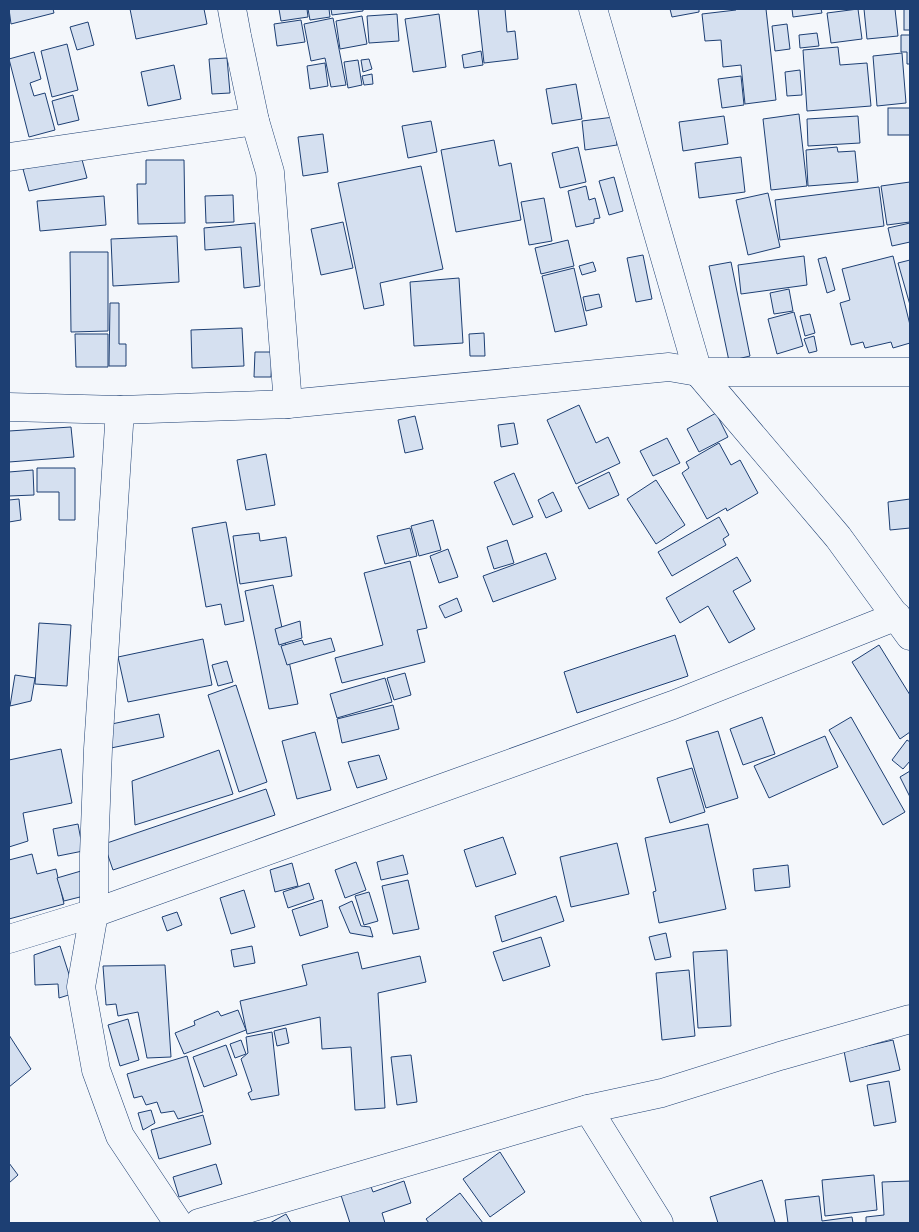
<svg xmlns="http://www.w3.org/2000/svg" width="919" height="1232" font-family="Arial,sans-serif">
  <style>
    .building { fill: #d5e0f0; stroke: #1d3f73 }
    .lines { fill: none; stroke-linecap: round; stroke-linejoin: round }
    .street-casing { stroke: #1d3f73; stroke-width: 29 }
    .street { stroke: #f4f7fb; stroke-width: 28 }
  </style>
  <rect width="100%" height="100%" fill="#f4f7fb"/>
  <g class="building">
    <polygon points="9,9 53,9 54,13 11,24"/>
    <polygon points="130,9 204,9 207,24 136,39"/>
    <polygon points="279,9 307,9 308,17 281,21"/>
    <polygon points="308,9 329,9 330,17 310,20"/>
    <polygon points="331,9 363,9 363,11 332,15"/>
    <polygon points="478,9 505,9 507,32 515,31 518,59 484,63"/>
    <polygon points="670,9 699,9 699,12 672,17"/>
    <polygon points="736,9 766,9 776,100 745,104 741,65 723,67 721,40 705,41 702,14 736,10"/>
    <polygon points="792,9 821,9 822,13 793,17"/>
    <polygon points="858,9 862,39 831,43 827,13"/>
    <polygon points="864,9 895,9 898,36 867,39"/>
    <rect x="904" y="9" width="6" height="21"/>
    <polygon points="397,14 399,41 369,43 367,16"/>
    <polygon points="439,14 446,67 413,72 405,19"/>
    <polygon points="362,16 367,44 340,49 336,21"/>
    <polygon points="333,18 346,85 331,87 325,58 311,61 304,24"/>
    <polygon points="301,20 305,42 277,46 274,24"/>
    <polygon points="88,22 94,45 77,50 70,27"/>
    <polygon points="787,24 790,49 775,51 772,26"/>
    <polygon points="817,33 819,46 800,48 799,35"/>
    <polygon points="901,35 910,35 910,64 907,64 907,52 901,52"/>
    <polygon points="67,44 78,90 52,97 41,51"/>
    <polygon points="838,47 840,65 867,63 871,106 807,111 803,50"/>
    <polygon points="481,51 483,65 464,68 462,55"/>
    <polygon points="34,52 41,79 30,83 34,96 45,93 55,130 29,137 9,59"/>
    <polygon points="902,53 906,103 877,106 873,56"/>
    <polygon points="227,58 230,93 212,94 209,59"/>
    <polygon points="369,59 372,69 363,72 361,60"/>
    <polygon points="358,60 362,85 348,88 344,62"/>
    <polygon points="325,63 328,86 310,89 307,66"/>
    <polygon points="174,65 181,99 148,106 141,72"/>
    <polygon points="800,70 802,95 787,96 785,72"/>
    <polygon points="372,74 373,84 364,85 362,76"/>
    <polygon points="741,76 744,105 722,108 718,79"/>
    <polygon points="576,84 582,119 552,124 546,89"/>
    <polygon points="73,95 79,120 58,125 52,101"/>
    <rect x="888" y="108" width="22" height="27"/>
    <polygon points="799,114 807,186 771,190 763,119"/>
    <polygon points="724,116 728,144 683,151 679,122"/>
    <polygon points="858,116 860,143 808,146 807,119"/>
    <polygon points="614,117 617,145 585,150 582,121"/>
    <polygon points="431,121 437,152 408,158 402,126"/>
    <polygon points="323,134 328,172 303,176 298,137"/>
    <polygon points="494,140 499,166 511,163 521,220 456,232 441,150"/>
    <polygon points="578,147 586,182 560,188 552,153"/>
    <polygon points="837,147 838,152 855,151 858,182 808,186 806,150"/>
    <polygon points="81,156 87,178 29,191 23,169"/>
    <polygon points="741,157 745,192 699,198 695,163"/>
    <polygon points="146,160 184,160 185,223 138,224 137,184 146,184"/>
    <polygon points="421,166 443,269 380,283 384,305 364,309 338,183"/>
    <polygon points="614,177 623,211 609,215 599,181"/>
    <polygon points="910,182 910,222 887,225 881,186"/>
    <polygon points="586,186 589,200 595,198 600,218 594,219 594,223 576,227 568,191"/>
    <polygon points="879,187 884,226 780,240 775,200"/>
    <polygon points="768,193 780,247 748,255 736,200"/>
    <polygon points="233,195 234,222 206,223 205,196"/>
    <polygon points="104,196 106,225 40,231 37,201"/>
    <polygon points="544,198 552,241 529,245 521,202"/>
    <polygon points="343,222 353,268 321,275 311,229"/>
    <polygon points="255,223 260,286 244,288 241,247 205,250 204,228"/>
    <polygon points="910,223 910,242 892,246 888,228"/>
    <polygon points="177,236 179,282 113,286 111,239"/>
    <polygon points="568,240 574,266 541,274 535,248"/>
    <polygon points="70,252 108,252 108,331 71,332"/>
    <polygon points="643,255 652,299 636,302 627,258"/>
    <polygon points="804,256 807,285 741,294 738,265"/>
    <polygon points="893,256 910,325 910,343 893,348 891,342 865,348 863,342 851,345 840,303 850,300 842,269"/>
    <polygon points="826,257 835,290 827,293 818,259"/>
    <polygon points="910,260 910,305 898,263"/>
    <polygon points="593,262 596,271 582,275 579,266"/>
    <polygon points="731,262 750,356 729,361 709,266"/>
    <polygon points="574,268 587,325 555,332 542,276"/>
    <polygon points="459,278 463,343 414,346 410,282"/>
    <polygon points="789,289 793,311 774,314 770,293"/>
    <polygon points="599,294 602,307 586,311 583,297"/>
    <polygon points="110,303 119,303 119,344 126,344 126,366 109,366"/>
    <polygon points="794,312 803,346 777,354 768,319"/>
    <polygon points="810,314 815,333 805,336 800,316"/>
    <polygon points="242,328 244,366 192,368 191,330"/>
    <polygon points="484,333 485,356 470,356 469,334"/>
    <polygon points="75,334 108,334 108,367 76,367"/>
    <polygon points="814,336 817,351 809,353 804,339"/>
    <polygon points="255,352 272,352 271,377 254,377"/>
    <polygon points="579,405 596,443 608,437 620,463 576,484 547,420"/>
    <polygon points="716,413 728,437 699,452 687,429"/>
    <polygon points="415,416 423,449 405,453 398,420"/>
    <polygon points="514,423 518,444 501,447 498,425"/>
    <polygon points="71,427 74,457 9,462 9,431"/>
    <polygon points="667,438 680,463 653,476 640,451"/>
    <polygon points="719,443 731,465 740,460 758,493 727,511 726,508 707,519 682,473 689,468 686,462"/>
    <polygon points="266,454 275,505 246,510 237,460"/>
    <polygon points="37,468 75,468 75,520 59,520 59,492 37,492"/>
    <polygon points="33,470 34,495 9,496 9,472"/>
    <polygon points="609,472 619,495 589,509 578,487"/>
    <polygon points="514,473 533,517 513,525 494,482"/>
    <polygon points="656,480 685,525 656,544 627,499"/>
    <polygon points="553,492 562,511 546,518 538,500"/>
    <polygon points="19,499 21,520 9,522 9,500"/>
    <polygon points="910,499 910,528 890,530 888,502"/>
    <polygon points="719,517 729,535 723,539 726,545 672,576 658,552"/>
    <polygon points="433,520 441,550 419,556 411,526"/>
    <polygon points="226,522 244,621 225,625 221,604 206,607 192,528"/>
    <polygon points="410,528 417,556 385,564 377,536"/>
    <polygon points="259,533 260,541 286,537 292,576 240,584 233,536"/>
    <polygon points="507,540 514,563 494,569 487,547"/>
    <polygon points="448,549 458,577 439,583 430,556"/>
    <polygon points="546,553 556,579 493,602 483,576"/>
    <polygon points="737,557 751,581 733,591 755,629 729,643 708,606 680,623 666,598"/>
    <polygon points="410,561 427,628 417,630 425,662 342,683 335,658 383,645 364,573"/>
    <polygon points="273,585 298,704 269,709 245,591"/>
    <polygon points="457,598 462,611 445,618 439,606"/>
    <polygon points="300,621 302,638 279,645 275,629"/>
    <polygon points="39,623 71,625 67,686 35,684"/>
    <polygon points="675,635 688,676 577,713 564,672"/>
    <polygon points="331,638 335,651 287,665 281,646 302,640 304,645"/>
    <polygon points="203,639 212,685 128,702 118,657"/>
    <polygon points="879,645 910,695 910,732 900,739 852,662"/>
    <polygon points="227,661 233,682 218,686 212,665"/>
    <polygon points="405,673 411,695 394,700 387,678"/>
    <polygon points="15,675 35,678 31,701 10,706"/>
    <polygon points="385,678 392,702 337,718 330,694"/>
    <polygon points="236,685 267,782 239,792 208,695"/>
    <polygon points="393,705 399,729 342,743 337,719"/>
    <polygon points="159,714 164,737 111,748 107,725"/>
    <polygon points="762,717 775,754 743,765 730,729"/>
    <polygon points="851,717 905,812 883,825 829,730"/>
    <polygon points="718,731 738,798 706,808 686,741"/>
    <polygon points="315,732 331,790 297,799 282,741"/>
    <polygon points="825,736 838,767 769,798 754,766"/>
    <polygon points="907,740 910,742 910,761 903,769 892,760"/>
    <polygon points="61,749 72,803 23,813 28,841 9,847 9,760"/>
    <polygon points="219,750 233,794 135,825 132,781"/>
    <polygon points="379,755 387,779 357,788 348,762"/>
    <polygon points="692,768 705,812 670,823 657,778"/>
    <polygon points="910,771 910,797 900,777"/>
    <polygon points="266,789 275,815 113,870 104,844"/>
    <polygon points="78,824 83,851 58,856 53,829"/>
    <polygon points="708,824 726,909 659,923 653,892 656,891 645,838"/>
    <polygon points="503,837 516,874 476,887 464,850"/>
    <polygon points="617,843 629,894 571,907 560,857"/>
    <polygon points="32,854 37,874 56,869 64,904 9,919 9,860"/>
    <polygon points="403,855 408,874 381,880 377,862"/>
    <polygon points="356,862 366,890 345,898 335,870"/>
    <polygon points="292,863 298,886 275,892 270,870"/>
    <polygon points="788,865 790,887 755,891 753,869"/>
    <polygon points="81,871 88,895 64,901 57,878"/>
    <polygon points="408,880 419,929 393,934 382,886"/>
    <polygon points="309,883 314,899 288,908 283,892"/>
    <polygon points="244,890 255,927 231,934 220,898"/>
    <polygon points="369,892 378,921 364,925 355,896"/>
    <polygon points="556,896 564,921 502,942 495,916"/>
    <polygon points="322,900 328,927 300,936 292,910"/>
    <polygon points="352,901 361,926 370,927 373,937 350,933 339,907"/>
    <polygon points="177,912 182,925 167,931 162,917"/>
    <polygon points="666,933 671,957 655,960 649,937"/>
    <polygon points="541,937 550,966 503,981 493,952"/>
    <polygon points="60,946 75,993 59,998 58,984 35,985 34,955"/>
    <polygon points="252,946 255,963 234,967 231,950"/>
    <polygon points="727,950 731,1026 698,1028 693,952"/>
    <polygon points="358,952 362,969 420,956 426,982 378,993 385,1108 355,1110 351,1047 322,1049 320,1017 247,1034 240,1001 307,985 302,965"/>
    <polygon points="165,965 171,1057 147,1058 138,1012 118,1016 116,1004 106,1005 103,966"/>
    <polygon points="689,970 695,1036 662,1040 656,973"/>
    <polygon points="238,1010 246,1030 184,1054 175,1033 195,1025 194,1021 218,1011 221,1016"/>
    <polygon points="128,1019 139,1060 120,1066 108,1025"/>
    <polygon points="286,1028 289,1043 277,1046 274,1031"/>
    <polygon points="272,1032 279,1095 251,1100 248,1093 252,1091 241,1059 248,1053 246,1037"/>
    <polygon points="9,1035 31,1069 9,1087"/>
    <polygon points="241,1040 246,1054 235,1058 230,1044"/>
    <polygon points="893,1040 900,1070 850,1082 844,1051"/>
    <polygon points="226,1045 237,1075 204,1087 193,1057"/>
    <polygon points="411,1055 417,1102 397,1105 391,1057"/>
    <polygon points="187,1056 203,1112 178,1119 174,1111 161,1113 157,1102 146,1105 142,1096 134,1098 127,1074"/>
    <polygon points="889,1081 896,1122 874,1126 867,1085"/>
    <polygon points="151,1110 155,1123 143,1130 138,1113"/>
    <polygon points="203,1115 211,1144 159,1159 151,1130"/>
    <polygon points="500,1152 525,1192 490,1217 463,1179"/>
    <polygon points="9,1163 18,1175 9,1183"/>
    <polygon points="216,1164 222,1184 179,1197 173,1177"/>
    <polygon points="874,1175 877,1210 825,1216 822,1180"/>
    <polygon points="368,1179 373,1192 404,1181 411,1203 382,1213 385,1223 350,1223 339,1189"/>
    <polygon points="762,1180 775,1222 771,1223 718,1223 710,1197"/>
    <polygon points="910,1181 910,1223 866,1223 866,1217 884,1215 882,1182"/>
    <polygon points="460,1193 483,1223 429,1223 426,1219"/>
    <polygon points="819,1196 822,1221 852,1217 853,1223 788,1223 785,1200"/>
    <polygon points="286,1214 291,1223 270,1223"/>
  </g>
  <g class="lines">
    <defs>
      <g id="street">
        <polyline points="232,9 237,36 255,121 270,172 288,404"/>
        <polyline points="593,9 698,372 838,537 910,636"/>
        <polyline points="9,157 255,121"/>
        <polyline points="9,407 120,410 288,404 669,367 698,372 910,372"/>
        <polyline points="120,410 98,749 94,855 94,913 81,987 96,1070 120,1136 178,1223"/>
        <polyline points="9,939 94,913 673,705 897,616"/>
        <polyline points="588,1109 659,1223"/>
        <polyline points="199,1223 588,1109 662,1093 780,1056 910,1019"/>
      </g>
    </defs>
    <use href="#street" class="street-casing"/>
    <use href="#street" class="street"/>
  </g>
  <rect width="919" height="1232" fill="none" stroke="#1d3f73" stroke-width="20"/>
</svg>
